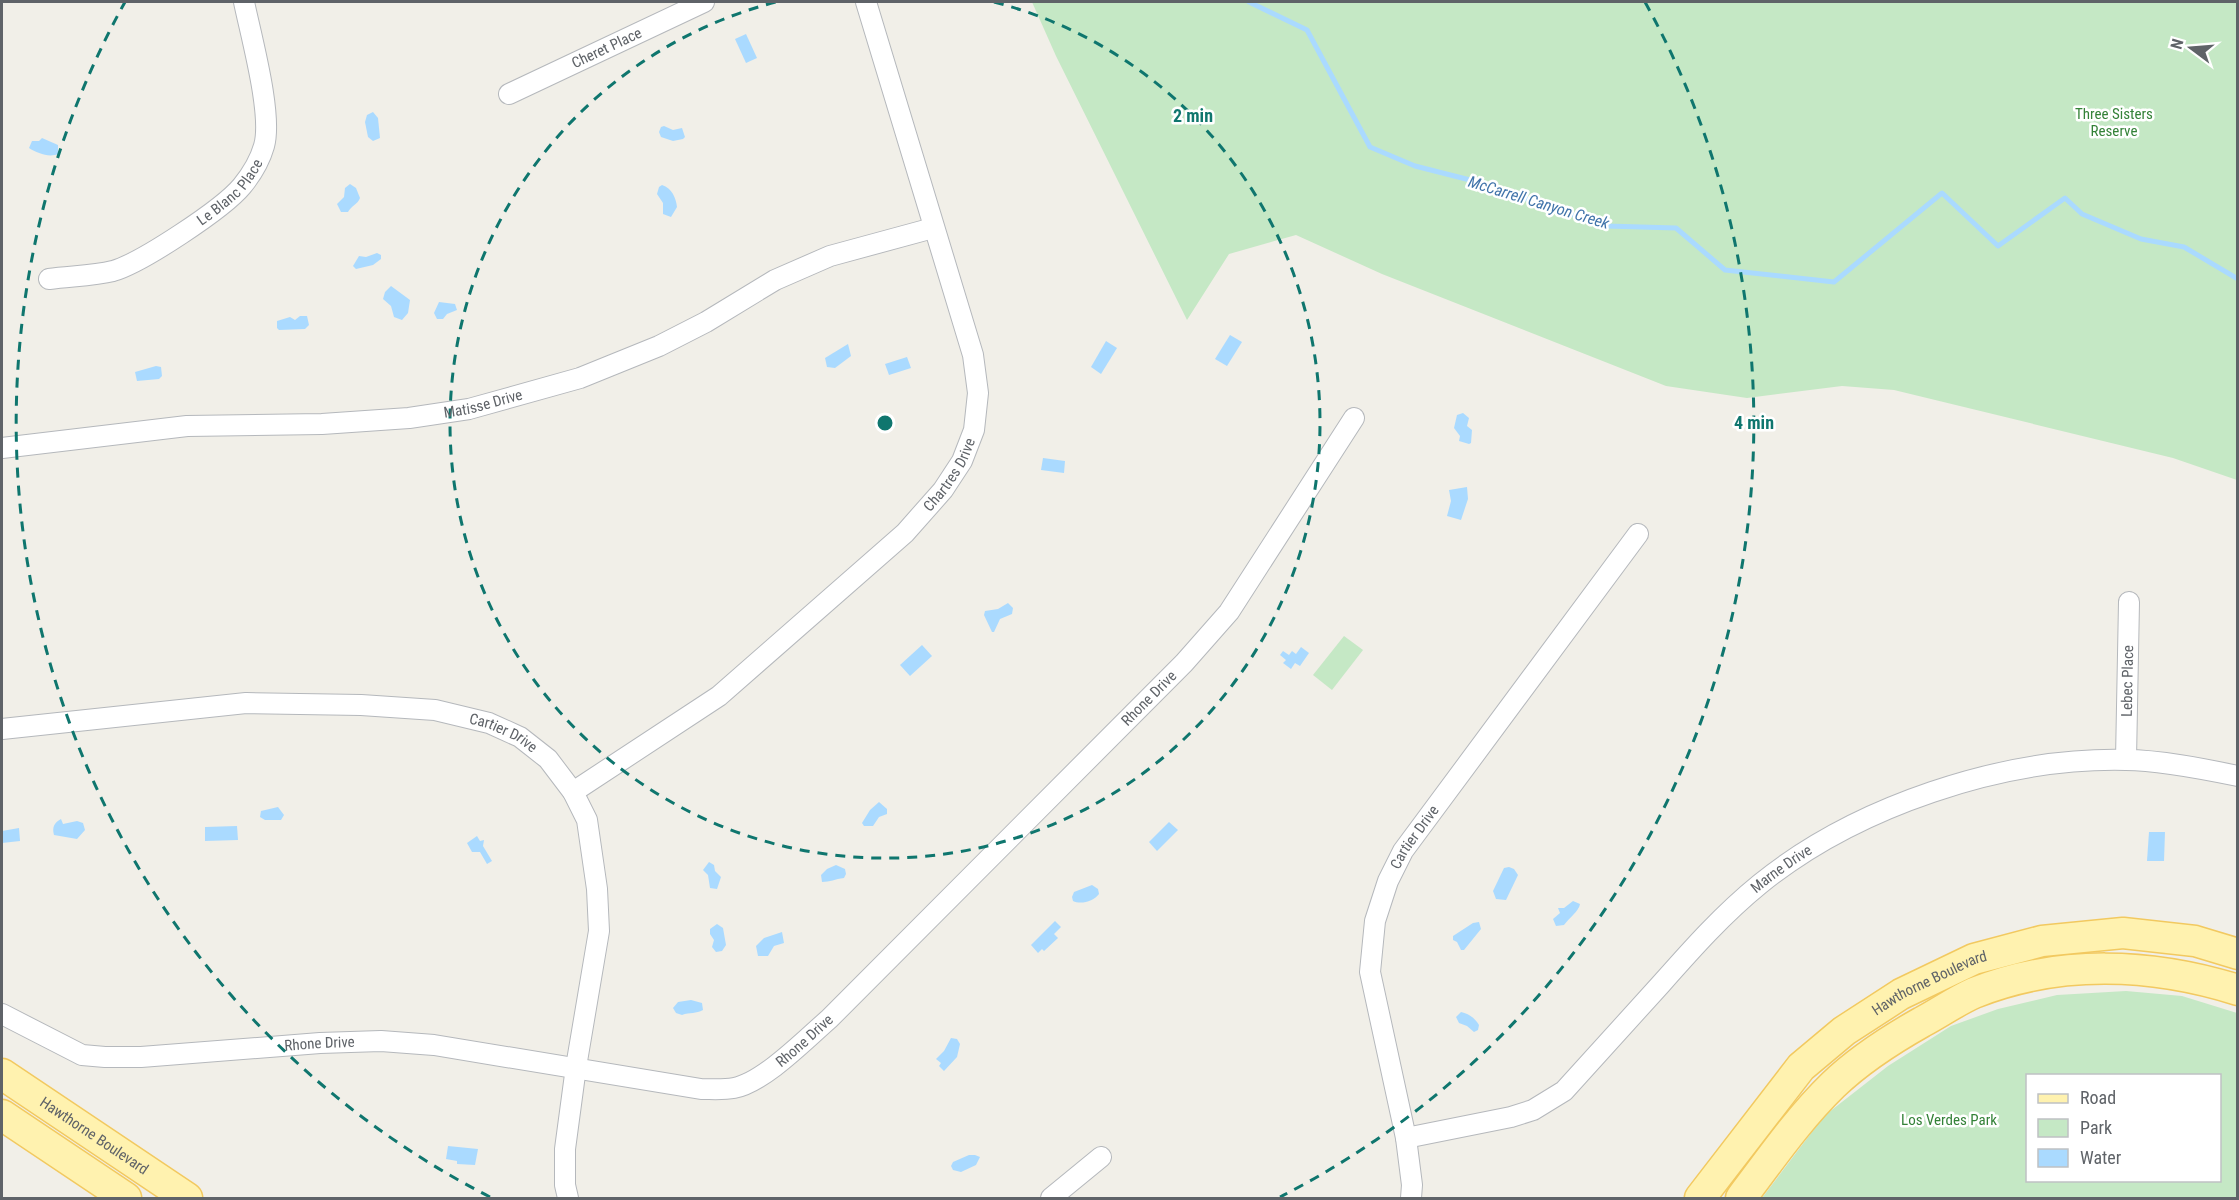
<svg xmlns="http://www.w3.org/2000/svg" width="2239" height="1200" font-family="'Roboto Condensed',sans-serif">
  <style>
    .green { fill: #c5e8c5; fill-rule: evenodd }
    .water { fill: #aadaff }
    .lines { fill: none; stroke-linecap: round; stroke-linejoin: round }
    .stream { stroke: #aadaff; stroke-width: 5 }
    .minor-casing { stroke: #b5b8bc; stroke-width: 22 }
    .primary-casing { stroke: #f2c960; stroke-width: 33 }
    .minor { stroke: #fff; stroke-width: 20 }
    .primary { stroke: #fff2af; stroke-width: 30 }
    .ring { fill: none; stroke: #0f766e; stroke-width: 3; stroke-dasharray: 10 8 }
    .labels { text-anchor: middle; stroke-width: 5; stroke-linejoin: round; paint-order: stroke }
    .street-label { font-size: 15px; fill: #5f6368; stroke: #fff }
    .park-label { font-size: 15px; fill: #348238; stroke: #fff }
    .water-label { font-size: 16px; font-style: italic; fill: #4174aa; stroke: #fff }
    .centre { fill: #0f766e; stroke: #fff; stroke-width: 3 }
    .ring-label { font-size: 18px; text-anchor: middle; font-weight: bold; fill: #0f766e; stroke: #fff; stroke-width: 5; stroke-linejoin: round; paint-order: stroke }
  </style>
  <rect width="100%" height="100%" fill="#f1efe8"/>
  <g class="green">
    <polygon points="1032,2 2237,2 2237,480 2173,458 1894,390 1842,386 1747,398 1666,386 1382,274 1296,235 1229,254 1187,320 1056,56"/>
    <polygon points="1344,636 1363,650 1332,690 1313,675"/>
    <path d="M2126,991L2182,996L2237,1013V1198H1762L1824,1116L1888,1066L1951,1026L1998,1009L2057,995ZM2028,1076H2220V1180H2028Z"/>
  </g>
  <g class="water">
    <polygon points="746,34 757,58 746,63 735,39"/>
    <polygon points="373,112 378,118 380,138 373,141 368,137 365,122 367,115"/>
    <polygon points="664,126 673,130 682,128 685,137 683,139 673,141 661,137 659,132 661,127"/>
    <path d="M42,138L58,145V154C49,158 37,153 29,148L32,141H39Z"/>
    <path d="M350,184L356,188L360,198C358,204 351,206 348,212H341L337,204L344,197L345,188Z"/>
    <path d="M662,185C672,188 676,198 677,207L671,217L663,214V203L657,194L659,187Z"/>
    <polygon points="377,253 381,255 381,259 373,265 356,269 353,266 359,256 366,257"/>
    <polygon points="391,286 410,300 408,313 402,320 394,317 391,306 383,299 385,292"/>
    <polygon points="439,302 455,304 457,310 447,314 443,319 437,319 434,313"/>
    <polygon points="300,316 307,316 309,325 305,329 279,330 277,328 277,321 290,317 295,320"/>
    <polygon points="1230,335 1242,342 1227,366 1215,359"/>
    <polygon points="1106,341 1117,348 1101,374 1091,367"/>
    <polygon points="848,344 851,356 835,368 827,367 825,358"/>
    <polygon points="907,357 911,368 889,375 885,364"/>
    <polygon points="156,366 161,367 162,376 159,379 137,381 135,372"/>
    <polygon points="1463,413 1469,418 1467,426 1472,430 1471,443 1469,444 1459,441 1460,436 1454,428 1457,415"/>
    <polygon points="1043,458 1065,461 1064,473 1041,470"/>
    <polygon points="1467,487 1468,499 1461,520 1447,516 1451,501 1449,490"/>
    <polygon points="1008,603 1013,608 1012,614 1000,619 994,632 992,632 984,615 985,611 998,609"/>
    <polygon points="922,645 932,656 910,676 900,665"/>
    <polygon points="1301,647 1309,653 1300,666 1295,663 1291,669 1283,663 1286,660 1280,655 1283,651 1289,655 1292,651 1296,654"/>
    <polygon points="879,802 887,809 887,814 879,817 873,826 864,826 862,823 870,810"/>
    <polygon points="278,807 284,815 281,820 265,820 260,817 261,811"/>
    <path d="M61,819L63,824L77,821L83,823L85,830L77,839L54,835C52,827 54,823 61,819Z"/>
    <polygon points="1169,822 1178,830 1157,851 1149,842"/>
    <polygon points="237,826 238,840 205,841 205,827"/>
    <polygon points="19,828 20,841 2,843 2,831"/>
    <polygon points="2149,832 2165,832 2164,861 2147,861"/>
    <polygon points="477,836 480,841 484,840 483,846 492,861 487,864 480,852 472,852 467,843"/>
    <polygon points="709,862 714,865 715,871 721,877 717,889 710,888 708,875 703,870"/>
    <path d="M836,865L845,869L846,874L844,878C835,879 830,882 822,882L821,875L827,869Z"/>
    <polygon points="1509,867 1514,869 1518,875 1506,900 1496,899 1493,891 1504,868"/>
    <path d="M1092,885L1098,889L1099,894C1094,901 1081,905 1073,901L1072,897L1074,892Z"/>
    <path d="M1573,901L1580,904C1579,911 1569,918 1564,925L1556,926L1553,919L1560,913L1558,908H1564Z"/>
    <polygon points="1055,921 1061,927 1054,934 1058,938 1044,951 1042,949 1038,953 1031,945"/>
    <polygon points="1479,922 1481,929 1464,950 1461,950 1457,942 1453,940 1453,936 1473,923"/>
    <polygon points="717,924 723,928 726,945 722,951 716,952 712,947 714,940 710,934 710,929"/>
    <polygon points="782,932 784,943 774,946 768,956 758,956 756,946 764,938"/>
    <path d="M691,1000L702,1003L703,1010C696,1014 690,1012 682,1015L676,1013L673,1008L678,1002Z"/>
    <path d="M1461,1012C1469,1014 1475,1018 1479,1025L1478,1030L1474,1032L1467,1026L1459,1023L1456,1017Z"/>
    <polygon points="951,1038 957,1039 960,1044 957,1057 944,1071 939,1066 941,1063 936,1059 944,1051"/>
    <polygon points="448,1146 478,1149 475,1165 457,1164 457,1161 446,1159"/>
    <polygon points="969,1155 975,1155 980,1157 976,1165 961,1172 953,1170 951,1166 953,1162"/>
  </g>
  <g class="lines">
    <polyline class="stream" points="1249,2 1307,30 1370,147 1415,166 1474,181 1606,226 1676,228 1725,270 1834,282 1942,193 1998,246 2065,198 2082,214 2141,239 2184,247 2238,279"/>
    <defs>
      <g id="minor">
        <path id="s1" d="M509,94L704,2"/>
        <path id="s2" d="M49,279C70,276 93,276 113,271C141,263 223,209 242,186C251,175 260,160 264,146C273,115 251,36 244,2"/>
        <path id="s3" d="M2,448L187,426L322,424L409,418L469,409L580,378L659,346L706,322L775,280L830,256L933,228"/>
        <path id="s4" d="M2,729L246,703L361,705L435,710L489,723L520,737L548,759L573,792L587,820L597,889L599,931L576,1067L565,1149V1185L568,1198"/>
        <path id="s5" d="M2126,759L2129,602"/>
        <path id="s6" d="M573,792L719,696L905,533L943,490L962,461L974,430L978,393L973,355L866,2"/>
        <path id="s7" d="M2,1014L82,1055L105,1057H141L320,1043L381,1041L434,1045L701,1089C712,1089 723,1090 734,1088C763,1083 806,1039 829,1019L1184,663L1229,612L1354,418"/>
        <path id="s8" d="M1406,1138L1511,1117L1533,1110L1564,1091C1596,1056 1628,1020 1661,984C1692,949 1723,914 1760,884C1855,807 2002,757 2126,760C2159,760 2204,769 2238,776"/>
        <polyline points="1051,1198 1101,1157"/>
        <path id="s9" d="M1411,1198L1412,1185L1406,1138L1370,972L1375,921L1388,881L1403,851L1638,534"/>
      </g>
      <g id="primary">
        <path id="s10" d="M2,1074L187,1198"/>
        <polyline points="2,1115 126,1198"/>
        <path id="s11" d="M1700,1198L1801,1067L1844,1031L1901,994L1974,959L2042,941L2123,933L2195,941L2238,954"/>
        <path d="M1741,1198C1770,1160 1798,1119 1833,1085C1860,1059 1890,1040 1922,1022C1939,1013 1956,1001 1974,993C2059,959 2152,963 2238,990"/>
      </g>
    </defs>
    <use href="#minor" class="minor-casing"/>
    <use href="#primary" class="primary-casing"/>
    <use href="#minor" class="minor"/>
    <use href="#primary" class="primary"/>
  </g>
  <g class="ring">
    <path d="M994 2A435 435 0 1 1 776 2"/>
    <path d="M490 1197A869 869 0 0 1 125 2M1645 2A869 869 0 0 1 1280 1197"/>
  </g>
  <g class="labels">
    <g class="street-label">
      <text dy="5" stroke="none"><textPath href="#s1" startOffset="108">Cheret Place</textPath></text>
      <text dy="5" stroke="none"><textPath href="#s2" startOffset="207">Le Blanc Place</textPath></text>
      <text dy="5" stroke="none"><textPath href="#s3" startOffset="484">Matisse Drive</textPath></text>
      <text dy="5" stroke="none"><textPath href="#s6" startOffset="496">Chartres Drive</textPath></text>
      <text dy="5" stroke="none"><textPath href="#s5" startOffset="78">Lebec Place</textPath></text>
      <text dy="5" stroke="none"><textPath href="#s7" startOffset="1318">Rhone Drive</textPath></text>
      <text dy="5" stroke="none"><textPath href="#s4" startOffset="507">Cartier Drive</textPath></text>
      <text dy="5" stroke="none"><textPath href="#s9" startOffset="375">Cartier Drive</textPath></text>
      <text dy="5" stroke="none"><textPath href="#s8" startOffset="478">Marne Drive</textPath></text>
      <text dy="5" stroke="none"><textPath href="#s11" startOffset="320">Hawthorne Boulevard</textPath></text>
      <text dy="5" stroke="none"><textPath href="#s7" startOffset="832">Rhone Drive</textPath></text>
      <text dy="5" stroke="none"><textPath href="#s7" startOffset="328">Rhone Drive</textPath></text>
      <text dy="5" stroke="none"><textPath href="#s10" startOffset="111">Hawthorne Boulevard</textPath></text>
    </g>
    <g class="park-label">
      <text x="2114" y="119">Three Sisters<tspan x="2114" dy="17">Reserve</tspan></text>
      <text x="1949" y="1125">Los Verdes Park</text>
    </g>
    <g class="water-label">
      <text transform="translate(1539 202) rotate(17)" y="6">McCarrell Canyon Creek</text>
    </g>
  </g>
  <circle cx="885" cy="423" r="9" class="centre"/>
  <g class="ring-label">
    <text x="1193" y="122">2 min</text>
    <text x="1754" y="429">4 min</text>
  </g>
  <rect width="2239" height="1200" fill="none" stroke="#5f6368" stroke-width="6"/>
  <rect x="2026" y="1074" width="195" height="108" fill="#ffffff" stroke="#bfc1c3" stroke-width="1.5"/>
  <rect x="2038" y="1094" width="30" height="9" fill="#fff2af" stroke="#bfc1c3" stroke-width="1.5"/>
  <text x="2080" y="1104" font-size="18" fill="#5f6368">Road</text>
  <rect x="2038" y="1119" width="30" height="18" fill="#c5e8c5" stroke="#bfc1c3" stroke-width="1.5"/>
  <text x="2080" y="1134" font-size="18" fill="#5f6368">Park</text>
  <rect x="2038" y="1149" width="30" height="18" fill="#aadaff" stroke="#bfc1c3" stroke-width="1.5"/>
  <text x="2080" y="1164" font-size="18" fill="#5f6368">Water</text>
  <g transform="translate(2191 48) rotate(286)" stroke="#ffffff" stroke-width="4.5" paint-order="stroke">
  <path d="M0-4.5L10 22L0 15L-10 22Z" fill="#5f6368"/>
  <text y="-9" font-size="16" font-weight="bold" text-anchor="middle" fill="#5f6368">N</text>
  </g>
</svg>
